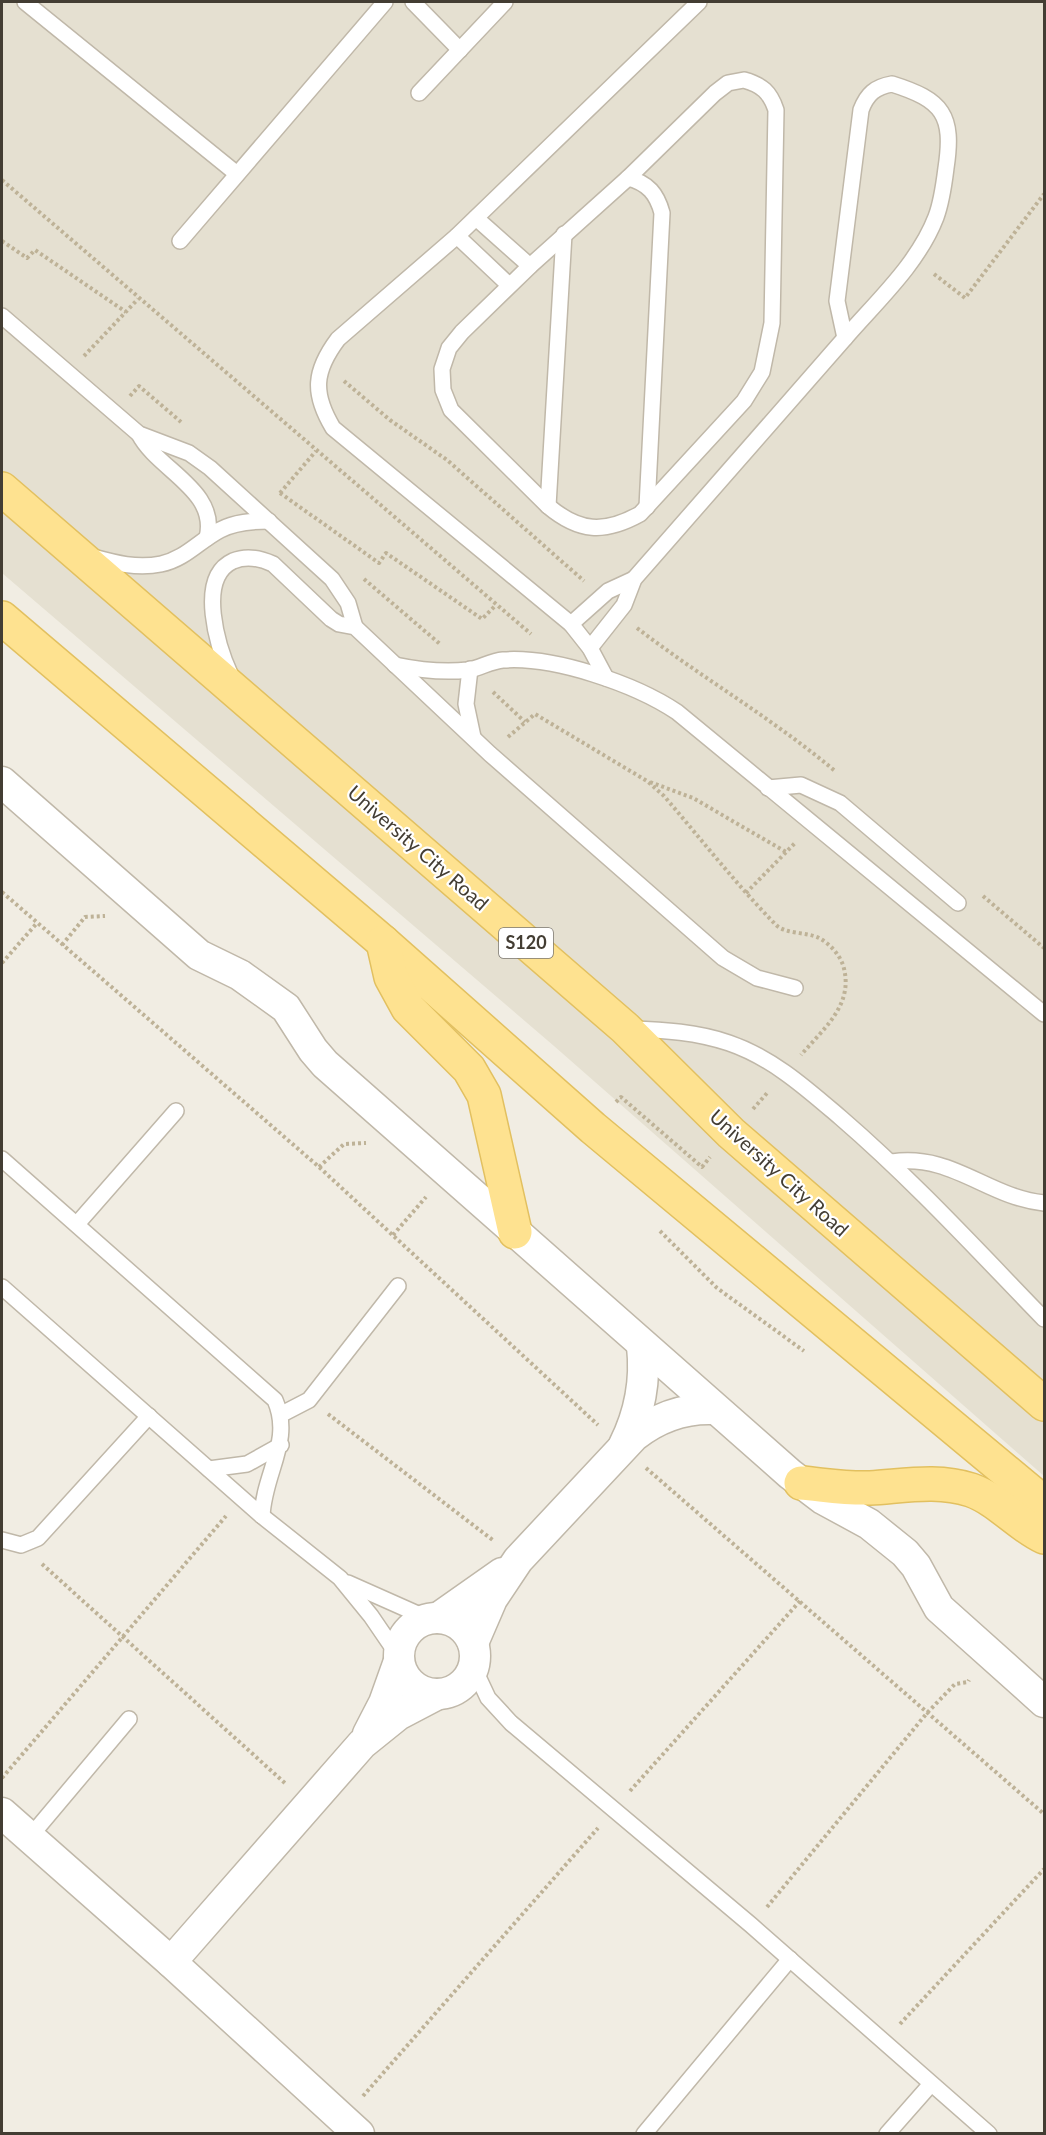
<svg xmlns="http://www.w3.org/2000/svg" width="1046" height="2135" font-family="Lato,sans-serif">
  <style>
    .residential { fill: #e5e0d1 }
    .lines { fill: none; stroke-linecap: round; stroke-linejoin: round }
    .lane-casing { stroke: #c0b8a9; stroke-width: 18 }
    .street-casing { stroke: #c0b8a9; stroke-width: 33 }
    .primary-casing { stroke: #e2c060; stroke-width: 36 }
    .path { stroke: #beb297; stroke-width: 4; stroke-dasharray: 3 3; stroke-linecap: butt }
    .lane { stroke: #fff; stroke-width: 15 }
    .street { stroke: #fff; stroke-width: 30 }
    .primary { stroke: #fee290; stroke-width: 33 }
    .labels { text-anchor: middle; stroke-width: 4.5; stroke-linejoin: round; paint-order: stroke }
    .shield { fill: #fff; stroke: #7b7770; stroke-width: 1.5 }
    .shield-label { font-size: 18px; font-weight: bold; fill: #433d33 }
    .street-label { font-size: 20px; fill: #433d33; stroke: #fff }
  </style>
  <rect width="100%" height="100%" fill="#f1ede3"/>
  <polygon class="residential" points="2,2 1044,2 1044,1476 554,1046 2,573"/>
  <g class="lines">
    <defs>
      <g id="lane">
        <polyline points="25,2 237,174"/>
        <polyline points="413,2 460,50"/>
        <path d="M744,80C762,85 770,92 776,110L772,323L762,372L744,401L640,514C604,534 579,532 548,506L451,410L443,390L442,369L449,348L462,332L530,266L628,178L715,93L728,83Z"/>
        <path d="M892,84C943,100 954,115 946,168C944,184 942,201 936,217C918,264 877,301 845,338L837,301L861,110C867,94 875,87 892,84Z"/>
        <polyline points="419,93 505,2"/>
        <path d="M628,178C648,183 657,194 662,213L647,507"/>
        <polyline points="476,218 530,266"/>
        <polyline points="457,236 509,285"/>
        <polyline points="180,241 385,2"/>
        <polyline points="2,316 139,434 189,453 210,468 332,579 348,603 355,627"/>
        <path d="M139,434C157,470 219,490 207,538"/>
        <polyline points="548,506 564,234"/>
        <path d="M93,557C115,563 137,569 161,564C185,559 199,541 220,530C235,522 252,521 269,521"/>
        <polyline points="571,624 608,591 634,579"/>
        <polyline points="590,648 624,605 634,579 845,338"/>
        <path d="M395,665C419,670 443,673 468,670C480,668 491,661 503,660C554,656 635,684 677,712L1044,1014"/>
        <polyline points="470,669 466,704 473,737"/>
        <path d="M231,676C218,648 196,578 233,561C247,555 260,558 273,564L331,619L339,624L355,627L490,754L723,958L757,978L795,988"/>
        <path d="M606,678L590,648L571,624L333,428C312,393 314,371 338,339L457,236L699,2"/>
        <polyline points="768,788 801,785 840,803 958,903"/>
        <path d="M631,1029C664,1030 697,1032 729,1043C773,1058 807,1089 841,1118C914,1181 978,1251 1044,1319"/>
        <path d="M2,1159L275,1400C293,1441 264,1472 262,1516"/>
        <path d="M892,1162C952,1153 987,1197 1044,1203"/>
        <polyline points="77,1224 176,1111"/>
        <polyline points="2,1287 262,1516 340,1578 371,1616 399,1657"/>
        <polyline points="282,1414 309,1400 398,1286"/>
        <polyline points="209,1469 247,1464 281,1445"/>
        <polyline points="2,1540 21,1545 38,1538 149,1416"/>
        <polyline points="348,1583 429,1619"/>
        <polyline points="473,1666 488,1698 511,1723 751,1925 989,2134"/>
        <polyline points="29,1838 129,1719"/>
        <polyline points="644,2134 790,1959"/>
        <polyline points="887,2134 931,2084"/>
      </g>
      <g id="street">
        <polyline points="2,782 199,955 240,975 286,1008 313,1050 325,1064 790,1474 823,1499 869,1524 905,1553 916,1566 939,1608 1044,1702"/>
        <path d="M624,1445C640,1413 646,1381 642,1346"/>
        <polyline points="438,1618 502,1573"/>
        <circle cx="437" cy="1656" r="38"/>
        <path d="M473,1643L492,1599L518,1560L634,1436C658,1417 683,1408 713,1409"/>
        <polyline points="368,1734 384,1703 399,1661"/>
        <polyline points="2,1813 171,1962 359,2134"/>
        <polyline points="171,1962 362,1744 398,1715 438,1694"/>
      </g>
      <g id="primary">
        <polyline points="2,489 625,1028 731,1133 1044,1404"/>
        <polyline points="2,618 383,942 593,1128 1044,1503"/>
        <polyline points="383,942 391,977 408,1008 469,1069 484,1095 515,1232"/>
        <path d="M801,1483C824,1485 847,1489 870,1488C904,1486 938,1479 971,1490C999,1500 1018,1525 1044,1537"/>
      </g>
    </defs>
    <use href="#lane" class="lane-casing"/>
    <use href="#street" class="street-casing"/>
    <use href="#primary" class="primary-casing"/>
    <g class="path">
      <polyline points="2,180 531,634"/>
      <polyline points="2,241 27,258 35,250 126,312"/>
      <polyline points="934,274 965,298 1044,194"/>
      <polyline points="84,356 138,299"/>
      <polyline points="344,381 390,420 447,460 584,581"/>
      <polyline points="130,396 139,386 181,422"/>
      <polyline points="280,493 379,563 386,553 482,619 495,606"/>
      <polyline points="280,493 316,451"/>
      <polyline points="364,579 440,644"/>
      <path d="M637,628C702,678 772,718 835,771"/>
      <polyline points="493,692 525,722"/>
      <path d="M508,737L535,714L647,781L664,796C701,839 736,884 776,925C785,934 807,932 819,938C830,944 839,954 843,965C855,1004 824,1028 801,1055"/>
      <polyline points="650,782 693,798 786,852"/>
      <polyline points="2,892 319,1167 598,1425"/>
      <polyline points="746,893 796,842"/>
      <polyline points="983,896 1044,948"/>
      <polyline points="62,945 85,917 105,916"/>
      <polyline points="2,963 37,923"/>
      <polyline points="616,1102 621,1097 702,1167 710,1157"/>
      <polyline points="753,1109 768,1092"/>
      <polyline points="319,1167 344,1144 366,1143"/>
      <polyline points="660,1231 717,1288 804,1351"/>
      <polyline points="393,1235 426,1197"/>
      <polyline points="328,1414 494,1541"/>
      <polyline points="646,1468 1044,1814"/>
      <polyline points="42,1564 286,1784"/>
      <polyline points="2,1778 226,1516"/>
      <polyline points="630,1791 800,1601"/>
      <polyline points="767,1907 927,1713 955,1684 968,1682 969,1680"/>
      <polyline points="900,2024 1044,1869"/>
      <polyline points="363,2096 598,1828"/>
    </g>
    <use href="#lane" class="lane"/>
    <use href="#street" class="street"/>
    <use href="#primary" class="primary"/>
  </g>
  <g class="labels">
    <rect class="shield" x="499" y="928" width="54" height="30" rx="4.5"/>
    <g class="shield-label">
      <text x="526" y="949">S120</text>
    </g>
    <g class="street-label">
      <text transform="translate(418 848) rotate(41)" y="7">University City Road</text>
      <text transform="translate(779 1173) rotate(42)" y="7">University City Road</text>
    </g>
  </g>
  <rect width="1046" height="2135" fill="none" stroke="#433d33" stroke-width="6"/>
</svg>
